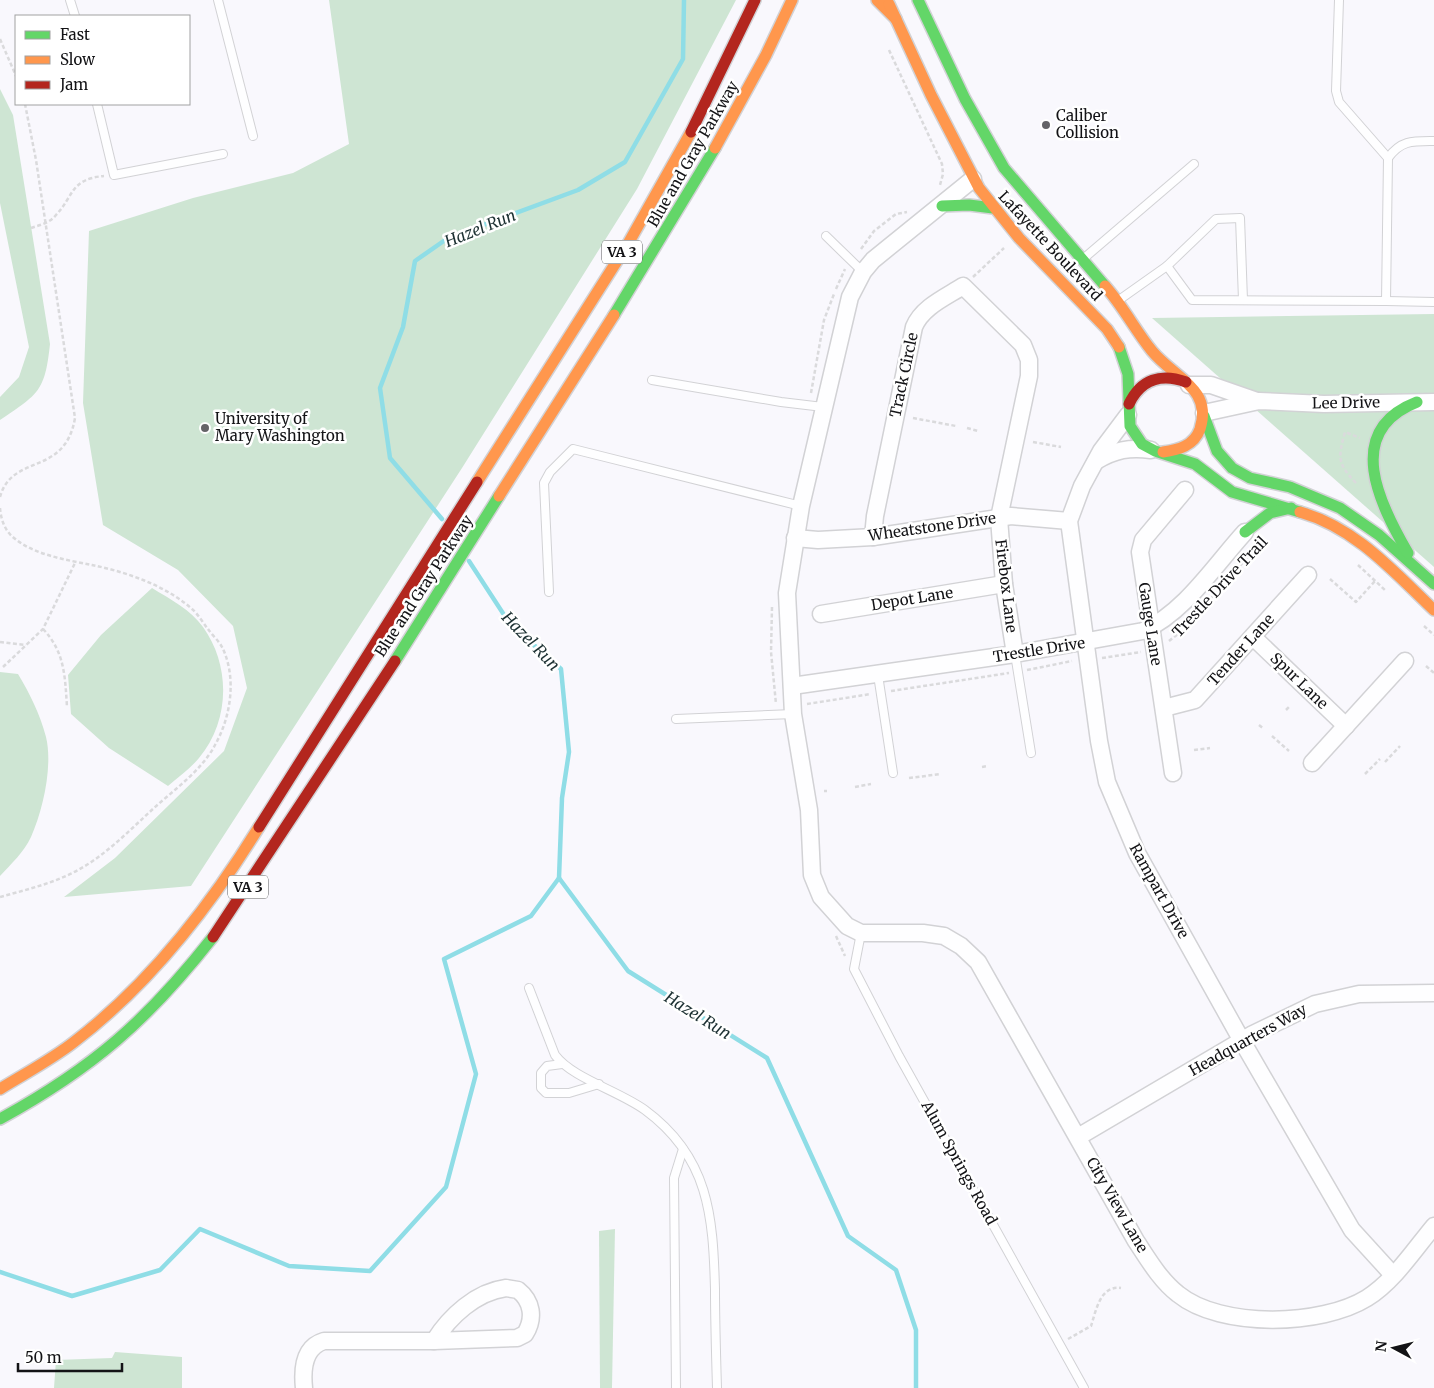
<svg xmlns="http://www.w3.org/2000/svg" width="1434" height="1388" font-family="Merriweather,serif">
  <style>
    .green { fill: #cee5d3 }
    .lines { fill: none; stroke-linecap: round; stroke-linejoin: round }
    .stream { stroke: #8fdde6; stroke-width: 4.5 }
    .lane-casing { stroke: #d2d2d5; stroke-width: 10 }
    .street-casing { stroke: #d2d2d5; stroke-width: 19 }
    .fast-casing { stroke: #d2d2d5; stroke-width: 14 }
    .slow-casing { stroke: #d2d2d5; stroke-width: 14 }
    .jam-casing { stroke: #d2d2d5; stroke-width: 14 }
    .path { stroke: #dadadc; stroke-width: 2.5; stroke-dasharray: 4 2.5; stroke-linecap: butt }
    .lane { stroke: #fefeff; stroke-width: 8 }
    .street { stroke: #fefeff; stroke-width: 16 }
    .fast { stroke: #63d668; stroke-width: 11 }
    .slow { stroke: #ff974d; stroke-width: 11 }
    .jam { stroke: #b3261e; stroke-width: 11 }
    .poi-dot { fill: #646367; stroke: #fff; stroke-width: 2 }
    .labels { text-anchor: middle; stroke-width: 5; stroke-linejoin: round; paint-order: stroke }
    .shield { fill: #fff; stroke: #5a5a5c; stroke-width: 1 }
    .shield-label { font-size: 14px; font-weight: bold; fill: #131316 }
    .poi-label { font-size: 15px; fill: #131316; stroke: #fff; text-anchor: start }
    .street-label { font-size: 15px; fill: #131316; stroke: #fff }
    .water-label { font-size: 16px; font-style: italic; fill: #1c3032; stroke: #fff }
  </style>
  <rect width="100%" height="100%" fill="#f9f8fd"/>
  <g class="green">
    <polygon points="329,0 736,0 637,189 462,468 191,886 64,897 115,858 224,751 247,688 233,626 178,570 103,525 83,403 89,231 193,198 293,173 349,144"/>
    <path d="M0,89L13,115L50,344C45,391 39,394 0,420V397L19,377L29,347L0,203Z"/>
    <polygon points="1434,314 1434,567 1152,318"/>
    <path d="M152,588C170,599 191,610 203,627C231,666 230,721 199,758C190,769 178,777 168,786L109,748L71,714L68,675L101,635Z"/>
    <path d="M0,672L18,674C30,694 40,714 46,737C53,766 43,810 31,837C24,852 11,864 0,876Z"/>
    <polygon points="615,1229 612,1388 600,1388 599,1231"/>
    <polygon points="115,1352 182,1357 182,1388 54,1388 56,1360 112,1358"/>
  </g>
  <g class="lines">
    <g class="stream">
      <polyline points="442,519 390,458 380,388 403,327 415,261 448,238 578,190 625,162 683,59 684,0"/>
      <polyline points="469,561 510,624 561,669 569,752 562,798 559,878 628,971 767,1058 848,1236 896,1270 916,1330 916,1388"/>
      <polyline points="0,1272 72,1296 160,1270 200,1229 289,1266 370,1271 446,1187 476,1074 444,959 531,916 559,878"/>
    </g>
    <defs>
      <g id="lane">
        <polyline points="70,0 75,16"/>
        <polyline points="218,0 253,136"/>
        <polyline points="1339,0 1336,91 1339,102 1388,158"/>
        <polyline points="97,104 114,175 223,154"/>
        <polyline points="826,236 863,272"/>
        <polyline points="1083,259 1194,164"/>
        <polyline points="1167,266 1216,219 1240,218 1243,300"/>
        <path d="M1119,300L1167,266L1192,300L1386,301L1388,158C1401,140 1413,141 1434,141"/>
        <polyline points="1386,301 1434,302"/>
        <polyline points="652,380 781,402 823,407"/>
        <polyline points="549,592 544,483 550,472 573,449 801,506"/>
        <polyline points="1015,654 1031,753"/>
        <polyline points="878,675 893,773"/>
        <polyline points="676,719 793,714"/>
        <polyline points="861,933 854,969 899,1056 1084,1388"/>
        <path d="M529,988L555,1055C572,1078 619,1091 645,1110C709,1157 713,1216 715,1289C715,1322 716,1355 717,1388"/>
        <polyline points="562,1064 547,1066 541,1073 541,1088 546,1093 569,1093 599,1084"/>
        <polyline points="676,1388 674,1178 683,1149"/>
      </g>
      <g id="street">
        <path d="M973,179L873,260L863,272L850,297L801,506L787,593L793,714L809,810L812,875L821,897L847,926L861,933H923L944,936L961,946L978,962L1136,1241C1148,1259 1160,1280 1178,1294C1221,1329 1322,1326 1367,1298C1394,1281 1414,1250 1434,1226"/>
        <polyline points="1189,385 1211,385 1257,401"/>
        <polyline points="1204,413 1259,401 1324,404 1434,402"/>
        <polyline points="1128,415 1101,451 1082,486 1069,521 1099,741 1107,782 1137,853 1242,1041 1352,1230 1393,1275"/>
        <path d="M1096,461C1115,450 1129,447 1151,450"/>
        <path d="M873,537L875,516L914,327C922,307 946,297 963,286L1023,345L1029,360V376L999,518L1004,584L1015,654"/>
        <polyline points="795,538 818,540 873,537 1011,516 1069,521"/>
        <polyline points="821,614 1004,584"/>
        <polyline points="1253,637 1346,726"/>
        <path d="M792,686L1015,654L1143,631C1185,612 1214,566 1245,532"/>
        <polyline points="1164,708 1195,700 1308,575"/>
        <polyline points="1312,763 1405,661"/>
        <polyline points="1173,773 1140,552 1143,540 1185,490"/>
        <polyline points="1078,1137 1253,1034 1315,1004 1359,994 1434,993"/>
        <path d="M506,1288L518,1290C532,1301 535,1318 525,1334L517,1338L434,1341C450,1316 476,1292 506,1288Z"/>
        <path d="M304,1388C302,1369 304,1347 324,1341H434"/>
      </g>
      <g id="fast">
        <polyline points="918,0 965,99 1004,168 1105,286"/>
        <polyline points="942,206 969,205 993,208"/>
        <polyline points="614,315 715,148"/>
        <polyline points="1119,347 1128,374 1130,426 1142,444 1155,451 1195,464 1232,492 1300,512"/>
        <polyline points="1204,416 1217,451 1232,468 1250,478 1290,487 1340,508 1379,535 1434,584"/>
        <polyline points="1245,532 1270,513 1291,508"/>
        <path d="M1408,553C1380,505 1342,431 1417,402"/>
        <polyline points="395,661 499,496"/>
        <path d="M0,1119C93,1068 147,1021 213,937"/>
      </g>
      <g id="slow">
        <polyline points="877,0 896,19"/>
        <polyline points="889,4 931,95 979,188 1019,238 1107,329 1119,347"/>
        <polyline points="715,148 766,55 792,0"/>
        <path d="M1105,286C1123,306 1135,330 1152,351C1174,378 1213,388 1200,429C1194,446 1178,450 1163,452"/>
        <polyline points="477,482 629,242 691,132"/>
        <polyline points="499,496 614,315"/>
        <path d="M1300,512C1356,528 1393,571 1434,610"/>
        <path d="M0,1089C24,1074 51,1060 74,1042C150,984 209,908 259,827"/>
      </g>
      <g id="jam">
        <polyline points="691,132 755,0"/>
        <path d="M1129,404C1141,379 1161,373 1186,382"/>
        <polyline points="259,827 477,482"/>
        <polyline points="213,937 395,661"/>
      </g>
    </defs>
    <use href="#lane" class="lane-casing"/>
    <use href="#street" class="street-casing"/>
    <use href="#fast" class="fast-casing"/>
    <use href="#slow" class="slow-casing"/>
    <use href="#jam" class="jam-casing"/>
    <g class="path">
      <polyline points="0,39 16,76"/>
      <polyline points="889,50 942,164 943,174 940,185"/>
      <path d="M31,228C40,225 50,223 56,215C74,196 70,179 104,176"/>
      <polyline points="861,249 874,231 896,214 907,212"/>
      <polyline points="973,277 1004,248"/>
      <polyline points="836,289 845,269"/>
      <polyline points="811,393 824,320 834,294"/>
      <polyline points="913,418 956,426"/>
      <polyline points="967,428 978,431"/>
      <polyline points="1033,442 1061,447"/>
      <path d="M1356,483C1337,463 1338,458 1345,432L1360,438"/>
      <path d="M0,497C12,453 65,477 75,418L36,160L25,104"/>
      <path d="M0,508C1,520 5,531 14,538C34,555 67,560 92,565C126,572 165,585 192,609C198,614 203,623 208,629C212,635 219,641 222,647C237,677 231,717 215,745C202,770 175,789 154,808C132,828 111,850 85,866C59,882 29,889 0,897"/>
      <polyline points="1358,565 1385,590"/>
      <polyline points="1330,579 1356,602 1375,581"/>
      <polyline points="772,607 771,652 776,704"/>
      <polyline points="1424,626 1434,635"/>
      <path d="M43,629C65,652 65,677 67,707"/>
      <polyline points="1169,641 1179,633 1257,547"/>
      <polyline points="0,642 26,645"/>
      <polyline points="1102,658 1141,652"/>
      <polyline points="1426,666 1434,673"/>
      <polyline points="3,667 43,629 75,563"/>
      <polyline points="1027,670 1072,661"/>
      <polyline points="891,691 1009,673"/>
      <polyline points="807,704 871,694"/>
      <polyline points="1286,710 1289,707"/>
      <polyline points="1259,725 1264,729"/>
      <polyline points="1272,736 1289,751"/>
      <polyline points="1194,750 1210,748"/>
      <polyline points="1385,762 1400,746"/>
      <polyline points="982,767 988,766"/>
      <polyline points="1365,774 1380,759"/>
      <polyline points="909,778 941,774"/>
      <polyline points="855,787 871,784"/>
      <polyline points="824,791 827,791"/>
      <polyline points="836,936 845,956"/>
      <path d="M1068,1339L1091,1326C1096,1311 1100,1285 1121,1288"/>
    </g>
    <use href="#lane" class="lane"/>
    <use href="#street" class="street"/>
    <use href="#fast" class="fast"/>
    <use href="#slow" class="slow"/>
    <use href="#jam" class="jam"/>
  </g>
  <g class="poi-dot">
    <circle cx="1046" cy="125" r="5"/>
    <circle cx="205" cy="428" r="5"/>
  </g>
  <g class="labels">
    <g class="shield">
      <rect x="602" y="240.5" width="40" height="23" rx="4"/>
      <rect x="228" y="875.5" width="40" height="23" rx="4"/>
    </g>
    <g class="shield-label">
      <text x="622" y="257">VA 3</text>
      <text x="248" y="892">VA 3</text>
    </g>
    <g class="poi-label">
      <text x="1056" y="121">Caliber<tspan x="1056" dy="17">Collision</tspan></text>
      <text x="215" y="424">University of<tspan x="215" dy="17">Mary Washington</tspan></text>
    </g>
    <g class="street-label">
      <text transform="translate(693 154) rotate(-60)" y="5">Blue and Gray Parkway</text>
      <text transform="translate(1050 246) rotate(47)" y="5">Lafayette Boulevard</text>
      <text transform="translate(904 375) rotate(-78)" y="5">Track Circle</text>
      <text transform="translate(1346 403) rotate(-1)" y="5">Lee Drive</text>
      <text transform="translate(932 527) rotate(-8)" y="5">Wheatstone Drive</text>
      <text transform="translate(424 586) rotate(-57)" y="5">Blue and Gray Parkway</text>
      <text transform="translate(1006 586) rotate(83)" y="5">Firebox Lane</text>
      <text transform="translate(1220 587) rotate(-47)" y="5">Trestle Drive Trail</text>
      <text transform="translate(912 599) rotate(-9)" y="5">Depot Lane</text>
      <text transform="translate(1150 624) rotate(81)" y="5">Gauge Lane</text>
      <text transform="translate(1039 650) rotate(-9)" y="5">Trestle Drive</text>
      <text transform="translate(1241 650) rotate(-48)" y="5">Tender Lane</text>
      <text transform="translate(1299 681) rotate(44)" y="5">Spur Lane</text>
      <text transform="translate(1159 891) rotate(61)" y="5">Rampart Drive</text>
      <text transform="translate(1248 1040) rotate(-29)" y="5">Headquarters Way</text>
      <text transform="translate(959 1163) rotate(61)" y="5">Alum Springs Road</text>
      <text transform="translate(1117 1205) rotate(60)" y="5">City View Lane</text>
    </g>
    <g class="water-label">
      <text transform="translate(480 228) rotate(-22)" y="6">Hazel Run</text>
      <text transform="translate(531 641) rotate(46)" y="6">Hazel Run</text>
      <text transform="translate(698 1015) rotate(32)" y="6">Hazel Run</text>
    </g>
  </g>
  <rect x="15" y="15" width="175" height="90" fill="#ffffff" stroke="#a1a1a2"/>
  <rect x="25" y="31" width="25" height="8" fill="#63d668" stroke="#a1a1a2"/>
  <text x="60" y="40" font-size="15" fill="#131316">Fast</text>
  <rect x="25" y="56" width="25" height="8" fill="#ff974d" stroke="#a1a1a2"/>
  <text x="60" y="65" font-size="15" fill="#131316">Slow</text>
  <rect x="25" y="81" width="25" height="8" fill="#b3261e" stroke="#a1a1a2"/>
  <text x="60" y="90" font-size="15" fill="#131316">Jam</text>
  <g transform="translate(1394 1348) rotate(277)" stroke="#ffffff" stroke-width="4" paint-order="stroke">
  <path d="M0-4L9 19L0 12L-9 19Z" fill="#131316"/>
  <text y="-8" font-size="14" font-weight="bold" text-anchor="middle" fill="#131316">N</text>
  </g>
  <path d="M18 1363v8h104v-8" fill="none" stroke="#131316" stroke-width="2.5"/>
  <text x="25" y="1363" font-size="15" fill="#131316" stroke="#ffffff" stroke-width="4" paint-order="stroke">50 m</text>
</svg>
